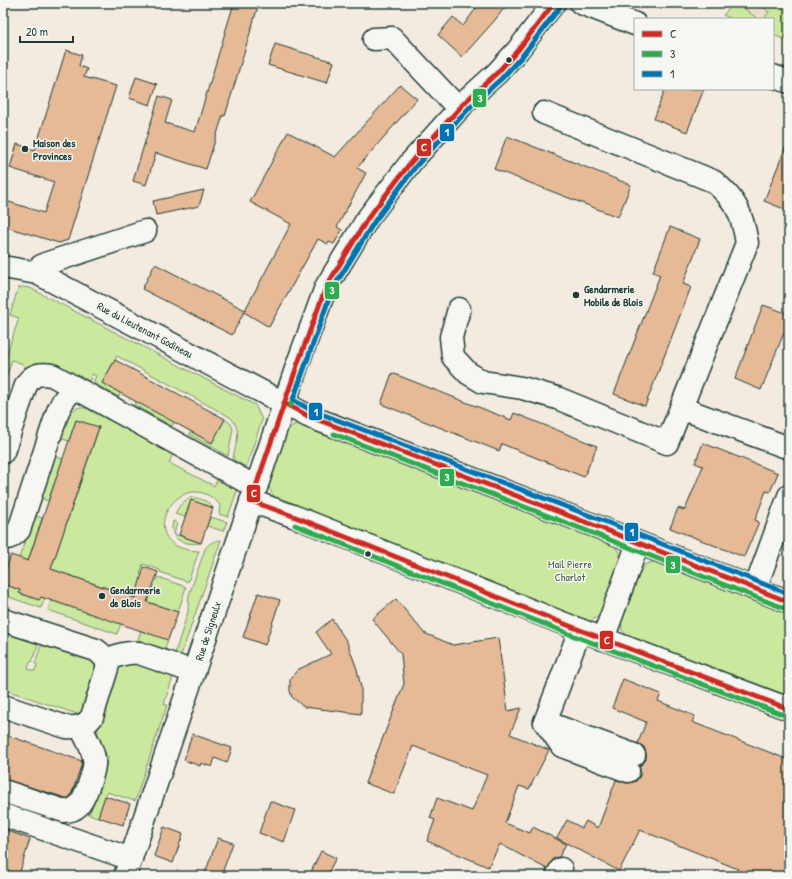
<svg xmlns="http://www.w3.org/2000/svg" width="792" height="879" font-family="'Patrick Hand',sans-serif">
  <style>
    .built { fill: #efdcca }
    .green { fill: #cbe89f; stroke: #75926a }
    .building { fill: #e7ba97; stroke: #1f3d34 }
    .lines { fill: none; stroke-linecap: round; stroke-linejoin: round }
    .minor-casing { stroke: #1f3d34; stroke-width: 25 }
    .minor { stroke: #f6f6f2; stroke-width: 22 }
    .bus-1-casing { stroke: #f6f6f2; stroke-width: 8 }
    .bus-2-casing { stroke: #f6f6f2; stroke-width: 8 }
    .bus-3-casing { stroke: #f6f6f2; stroke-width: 8 }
    .bus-1 { stroke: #cc2c24; stroke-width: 5 }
    .bus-2 { stroke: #2eab4e; stroke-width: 5 }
    .bus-3 { stroke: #0173b2; stroke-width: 5 }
    .bus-dot { fill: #1f3d34; stroke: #f6f6f2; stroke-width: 1.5 }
    .labels { text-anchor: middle; stroke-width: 3; stroke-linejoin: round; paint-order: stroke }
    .poi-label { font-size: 11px; font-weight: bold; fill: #1f3d34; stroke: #f6f6f2; text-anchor: start }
    .street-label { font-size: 11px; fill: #1f3d34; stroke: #f6f6f2 }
    .park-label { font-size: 11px; fill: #415f49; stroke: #f6f6f2 }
    .line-badge { stroke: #f6f6f2; stroke-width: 1.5 }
    .badge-label { font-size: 11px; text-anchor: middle; font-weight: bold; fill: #fff }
  </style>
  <rect width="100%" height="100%" fill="#f3eae0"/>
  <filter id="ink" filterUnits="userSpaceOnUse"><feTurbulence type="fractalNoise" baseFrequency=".025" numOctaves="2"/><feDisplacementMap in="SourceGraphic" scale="8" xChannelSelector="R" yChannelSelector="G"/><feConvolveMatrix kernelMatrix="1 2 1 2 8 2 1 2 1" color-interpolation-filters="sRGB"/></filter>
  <g filter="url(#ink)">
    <polygon class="built" points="734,3 789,3 789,41 773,35 773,19 732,19 723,15"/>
    <g class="green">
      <polygon points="734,3 737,3 758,19 732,19 723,15"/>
      <polygon points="758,3 789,3 789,41 773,35 773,19 764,19 769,12"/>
      <path d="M23,287L30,288L255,405L262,420L246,467L235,461L233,458C236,442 243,430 230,417L117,356L102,383L120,393L119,397L93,383L96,376L93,374L89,381L78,375L76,380L26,370L23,364L12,360L3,387V365L19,318L10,315L18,288Z"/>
      <polygon points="136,401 174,422 172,426 134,405"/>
      <path d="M81,407L88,409L173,454L169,463L214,486L220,475L239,485L228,517L219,514L220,505C180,459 127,549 199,551L188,582L160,572V570L143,564L140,574L157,580L158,577L186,587L178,612L51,569L99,428L76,420L69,441L60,438C64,426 66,410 81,407Z"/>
      <polygon points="225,419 231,424 233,429 228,456 189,434 191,431 212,443"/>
      <polygon points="304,423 613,542 619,553 620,568 606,604 600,616 590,621 578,621 275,499 269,488 269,475 284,434 293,425"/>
      <polygon points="53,456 63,459 48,501 39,497"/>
      <path d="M192,497C201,499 208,500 213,508L191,500L185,517L175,514C179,505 183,501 192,497Z"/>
      <polygon points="34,515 42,518 28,561 19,558"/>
      <polygon points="210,517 227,522 223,531 207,526"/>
      <path d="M173,521L177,523L174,534L201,543C185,545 168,541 173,521Z"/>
      <path d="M221,540L180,658L174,656L188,612L189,595L205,549C209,543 213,541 221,540Z"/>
      <polygon points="657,561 789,610 789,703 630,639 622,630 621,619 638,573 646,564"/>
      <polygon points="3,584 20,590 19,593 39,600 40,597 45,598 41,608 3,595"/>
      <polygon points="83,598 121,623 117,634 48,610 51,600 79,610"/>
      <polygon points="3,628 40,640 32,662 30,662 28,669 35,671 37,664 35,663 43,641 99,662 83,713 77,714 3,689"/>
      <polygon points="141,630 168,639 165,649 138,640"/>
      <path d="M134,662L174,674L164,704L167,705L135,801L107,792L98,817L89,815L108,758C104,751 99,744 98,735C96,719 111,685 117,669L124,665Z"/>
    </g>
    <g class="building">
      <polygon points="234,3 259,3 225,116 223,115 206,169 156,153 146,185 133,181 159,96 172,100 165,123 195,132"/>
      <polygon points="480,3 508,3 495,20 462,57 438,35 453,17 463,26"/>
      <polygon points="275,44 334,62 327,83 268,65"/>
      <polygon points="66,50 82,55 79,66 87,69 84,77 116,86 68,240 59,243 3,226 3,200 44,213 54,182 10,168 17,144 35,150"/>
      <polygon points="136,77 157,84 150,105 129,98"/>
      <polygon points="400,85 417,99 357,168 366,173 337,227 342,230 334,244 329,242 328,244 318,239 269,327 244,312 232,335 142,289 155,264 245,310 291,224 250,202 288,132 335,157"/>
      <polygon points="665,89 704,89 687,132 654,119"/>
      <polygon points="507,136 631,185 618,217 494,169"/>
      <polygon points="788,141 789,142 789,211 764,201"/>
      <polygon points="204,190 199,206 156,215 153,201"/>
      <polygon points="670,227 700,239 683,284 691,287 645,406 614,394 660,275 653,272"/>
      <polygon points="763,305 789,314 789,320 761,390 735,379"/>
      <polygon points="115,360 225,419 212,443 102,383"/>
      <polygon points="392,373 511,420 514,413 597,446 584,477 502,444 499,451 381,404"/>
      <polygon points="76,420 99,427 51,569 135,598 144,567 158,572 147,602 178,612 168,640 41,597 39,600 19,593 20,590 3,584 3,578 11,555 28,561"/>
      <polygon points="703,443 778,473 770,492 766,491 755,520 759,522 744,557 670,528 678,508 685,510 703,466 695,463"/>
      <polygon points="191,500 213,508 201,543 179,535"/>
      <polygon points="258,593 280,600 265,645 243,637"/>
      <polygon points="396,599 424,633 453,645 498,638 508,711 521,708 510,734 549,750 529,789 519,786 505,823 530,833 533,827 566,844 559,857 554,858 547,869 500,844 488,867 427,841 435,820 430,818 437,798 472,811 487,775 413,746 394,794 365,783 404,684 401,654 372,619"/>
      <polygon points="332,619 347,642 357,669 361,688 361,714 304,707 292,697 290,691 290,680 297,670 331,654 316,632"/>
      <polygon points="623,679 661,694 658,701 695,716 692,722 789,760 789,876 735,876 738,869 640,830 619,871 557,838 567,820 582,828 586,821 598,828 616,780 630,783 636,781 640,776 640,769 639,766 642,764 646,760 646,753 644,747 638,743 646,722 612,708"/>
      <polygon points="3,734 82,761 81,766 73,790 69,798 66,798 3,779"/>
      <polygon points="192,734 232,748 227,763 215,758 212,767 201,763 200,766 184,760"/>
      <polygon points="105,796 130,804 123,825 98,817"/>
      <polygon points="270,801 295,810 284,842 259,833"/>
      <polygon points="164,827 183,834 173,863 154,856"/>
      <polygon points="3,829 30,839 19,875 3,870"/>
      <polygon points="218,838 233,843 221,876 214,876 205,873"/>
      <polygon points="321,851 336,858 332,865 327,876 309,876"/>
    </g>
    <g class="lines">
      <defs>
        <g id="minor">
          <polyline points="581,3 635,24"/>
          <polyline points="374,39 392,38 459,109"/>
          <polyline points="773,76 789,82"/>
          <polyline points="3,267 37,273 308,416 593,525 789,602"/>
          <polyline points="37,273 40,267 45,264 145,231"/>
          <path d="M459,309L451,337L453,357L468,373L483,382L522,388L557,398L667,443L747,243C742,213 736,200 713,181L544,113"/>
          <polyline points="681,408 789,448"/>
          <path d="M3,452L26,385C32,374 41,373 52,375L256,487"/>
          <polyline points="251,501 293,516 580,630 789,709"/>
          <path d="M3,538C10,539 14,535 19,530L58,411L63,401L74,387"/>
          <polyline points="755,589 789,496"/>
          <path d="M3,620L96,650C102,654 106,658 108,665L92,717C85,726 78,728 66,727L3,706"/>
          <polyline points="580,630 545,722 634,755"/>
          <polyline points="603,639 638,543"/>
          <path d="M106,660C118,655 127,652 139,653L194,672"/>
          <polyline points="545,722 562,746 628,771"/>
          <path d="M3,791L64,811C70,811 74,810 78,806C85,799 96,768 94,759C93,748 85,737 81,727"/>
          <polyline points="3,815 131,859"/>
          <polyline points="125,876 298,363 326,287 368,218 411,162 466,101 497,73 518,50 554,3"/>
          <polyline points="557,876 561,869"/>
        </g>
      </defs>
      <use href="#minor" class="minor-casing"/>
      <use href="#minor" class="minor"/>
      <defs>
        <g id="bus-1">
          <polyline points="554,3 518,50 497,73 466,101 411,162 368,218 326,287 298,363 251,501 293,516 580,630 789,709"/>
          <polyline points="284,403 308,416 593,525 789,602"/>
        </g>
        <g id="bus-2">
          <polyline points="291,405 332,290 374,222 416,166 471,106 502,78 523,55 560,7"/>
          <polyline points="334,434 590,532 786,609"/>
          <polyline points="295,525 577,637 787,716"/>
        </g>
        <polyline id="bus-3" points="560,7 523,55 502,78 471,106 416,166 374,222 332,290 293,400 311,410 596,518 789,594"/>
      </defs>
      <use href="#bus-1" class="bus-1-casing"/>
      <use href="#bus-2" class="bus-2-casing"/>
      <use href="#bus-3" class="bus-3-casing"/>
      <use href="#bus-1" class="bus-1"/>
      <use href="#bus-2" class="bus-2"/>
      <use href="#bus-3" class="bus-3"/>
    </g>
  </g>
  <g class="bus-dot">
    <circle cx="509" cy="60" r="3.5"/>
    <circle cx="25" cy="149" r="4"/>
    <circle cx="576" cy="295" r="4"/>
    <circle cx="368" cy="554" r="3.5"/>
    <circle cx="102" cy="596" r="4"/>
  </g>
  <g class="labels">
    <g class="poi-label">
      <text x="33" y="147">Maison des<tspan x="33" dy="13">Provinces</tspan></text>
      <text x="584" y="293">Gendarmerie<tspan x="584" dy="13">Mobile de Blois</tspan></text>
      <text x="110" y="594">Gendarmerie<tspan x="110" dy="13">de Blois</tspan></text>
    </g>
    <g class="street-label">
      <text transform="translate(145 330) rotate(28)" y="4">Rue du Lieutenant Godineau</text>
      <text transform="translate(208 631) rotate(-72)" y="4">Rue de Signeulx</text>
    </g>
    <g class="park-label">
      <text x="570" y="568">Mail Pierre<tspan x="570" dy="13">Charlot</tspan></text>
    </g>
  </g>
  <g class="line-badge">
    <rect x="472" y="88" width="15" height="20" rx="4" fill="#2eab4e"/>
    <rect x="439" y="123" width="16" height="19" rx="4" fill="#0173b2"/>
    <rect x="416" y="138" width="16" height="19" rx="4" fill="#cc2c24"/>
    <rect x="324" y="281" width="16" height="19" rx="4" fill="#2eab4e"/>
    <rect x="308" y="402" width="15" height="19" rx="4" fill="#0173b2"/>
    <rect x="439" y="468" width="16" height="19" rx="4" fill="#2eab4e"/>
    <rect x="246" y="484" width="15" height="19" rx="4" fill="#cc2c24"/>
    <rect x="624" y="522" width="15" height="20" rx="4" fill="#0173b2"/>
    <rect x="665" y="555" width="16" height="19" rx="4" fill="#2eab4e"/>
    <rect x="599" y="630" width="15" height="20" rx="4" fill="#cc2c24"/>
  </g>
  <g class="badge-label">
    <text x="480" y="102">3</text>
    <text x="447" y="136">1</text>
    <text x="424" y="151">C</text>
    <text x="332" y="294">3</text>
    <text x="316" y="416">1</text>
    <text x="447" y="481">3</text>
    <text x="254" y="497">C</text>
    <text x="632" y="536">1</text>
    <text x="673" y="569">3</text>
    <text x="607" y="644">C</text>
  </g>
  <rect width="792" height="879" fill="none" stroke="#f6f6f2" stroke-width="16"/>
  <rect x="8" y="8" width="776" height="863" fill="none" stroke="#1f3d34" stroke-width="1.5" filter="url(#ink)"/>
  <rect x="634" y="18" width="140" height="72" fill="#f6f6f2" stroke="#a0aca6"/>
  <rect x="642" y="31" width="20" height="6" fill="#cc2c24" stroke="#a0aca6"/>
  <text x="670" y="38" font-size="12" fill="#1f3d34">C</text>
  <rect x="642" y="51" width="20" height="6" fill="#2eab4e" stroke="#a0aca6"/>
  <text x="670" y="58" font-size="12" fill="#1f3d34">3</text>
  <rect x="642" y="71" width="20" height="6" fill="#0173b2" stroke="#a0aca6"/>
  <text x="670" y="78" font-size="12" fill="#1f3d34">1</text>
  <path d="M20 36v6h53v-6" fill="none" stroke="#1f3d34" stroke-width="2"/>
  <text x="26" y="36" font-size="12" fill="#1f3d34" stroke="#f6f6f2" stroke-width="3" paint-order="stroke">20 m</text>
</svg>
